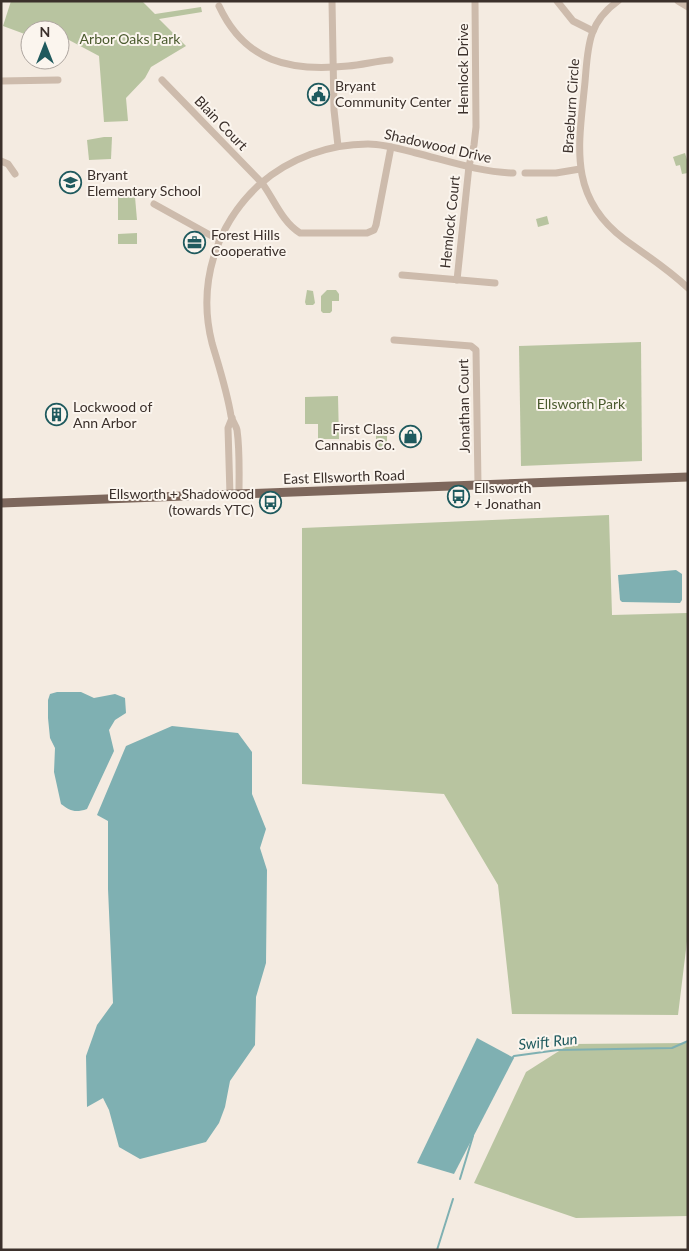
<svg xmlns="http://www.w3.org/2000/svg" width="689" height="1251" font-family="Lato,sans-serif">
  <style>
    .green { fill: #b8c4a0 }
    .water { fill: #7fb0b2 }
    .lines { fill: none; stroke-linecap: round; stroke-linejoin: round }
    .stream { stroke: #7fb0b2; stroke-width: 2 }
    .minor { stroke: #cdbbac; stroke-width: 7 }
    .major { stroke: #7d675c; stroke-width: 9 }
    .labels { text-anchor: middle; stroke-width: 4; stroke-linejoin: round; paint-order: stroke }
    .park-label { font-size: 14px; fill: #4a5a2e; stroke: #fbf5ee }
    .street-label { font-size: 14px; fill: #3b302b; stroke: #fbf5ee }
    .poi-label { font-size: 14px; fill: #3b302b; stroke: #fbf5ee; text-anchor: start }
    .water-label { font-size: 15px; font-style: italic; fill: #1f5a5e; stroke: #fbf5ee }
  </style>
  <rect width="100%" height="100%" fill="#f4ebe1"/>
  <g class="green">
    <polygon points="11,1 142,1 155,14 201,7 202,12 159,19 186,46 151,67 145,78 126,98 128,121 104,122 99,56 69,40 60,39 60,30 30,30 30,36 3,26"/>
    <polygon points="104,137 112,137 111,159 89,160 87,140"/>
    <polygon points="685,153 688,163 688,173 682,174 680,165 676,166 673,157"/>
    <polygon points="118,197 135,197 137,220 118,220"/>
    <polygon points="547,216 549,224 538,227 536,219"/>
    <polygon points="137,233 137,244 118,244 118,234"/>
    <polygon points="307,290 313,291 315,303 313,305 306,305 305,302"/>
    <polygon points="327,290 336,290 339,294 339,301 332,301 332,311 330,313 323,313 321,311 321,296"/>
    <polygon points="641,342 642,461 521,466 519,346"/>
    <polygon points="338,396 339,439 318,439 318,424 305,424 305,397"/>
    <rect x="376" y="427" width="11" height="20"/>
    <polygon points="609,515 612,615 687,613 688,933 678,1015 512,1014 498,885 444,794 302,784 302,528"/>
    <polygon points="688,1043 688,1216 576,1218 474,1183 526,1072 570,1044"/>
  </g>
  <g class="water">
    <polygon points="676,570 682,574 682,600 680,603 622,602 620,600 618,575"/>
    <path d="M57,692H81L94,698L115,694L125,698L126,713L115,720L109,730L114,751L87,809C75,813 70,811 61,804L54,772L55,748L50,738L48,718V700L50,694Z"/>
    <polygon points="172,726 238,733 252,752 252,794 266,829 260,848 267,870 266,963 256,997 255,1045 230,1081 225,1107 219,1123 206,1142 140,1159 119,1147 109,1110 103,1098 87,1107 86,1056 97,1025 113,1003 108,889 108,821 97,815 126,746"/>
    <polygon points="477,1038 514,1058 454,1174 417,1163"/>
  </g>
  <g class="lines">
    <g class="stream">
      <polyline points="511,1059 514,1056 558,1050 672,1048 688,1041"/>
      <polyline points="460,1179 473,1136"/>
      <polyline points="437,1250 453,1199"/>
    </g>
    <g class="minor">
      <polyline points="332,1 334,110 338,146"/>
      <polyline points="557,1 573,21 593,31"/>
      <path d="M618,1C587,23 588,48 585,82C579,144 567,196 624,239C647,256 667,268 688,288"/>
      <polyline points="678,1 688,7"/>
      <path d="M219,6C245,62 290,72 348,66C362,65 376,61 390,60"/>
      <path d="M162,80L262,183C274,199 282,222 300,233H367L374,230L376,225L391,147"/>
      <polyline points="1,81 58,80"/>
      <polyline points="1,161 8,164 15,174"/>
      <polyline points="525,173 556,173 580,169"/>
      <polyline points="154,204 219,240"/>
      <polyline points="402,275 495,283"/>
      <polyline points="457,280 469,166 474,145 476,127 475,1"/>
      <polyline points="394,340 471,346 476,350 478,485"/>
      <path d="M239,494C239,473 240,451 237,430C236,425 232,421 231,416C227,391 219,367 212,343C197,284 216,224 260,184C290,158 329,144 368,144C384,144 401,149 416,153C448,161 480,172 513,173"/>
      <polyline points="230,495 228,428 232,418"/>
    </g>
    <polyline class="major" points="1,503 688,477"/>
  </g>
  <defs>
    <symbol id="civic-ring" viewBox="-11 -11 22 22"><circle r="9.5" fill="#fbf5ee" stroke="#1f5a5e" stroke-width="1.5"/><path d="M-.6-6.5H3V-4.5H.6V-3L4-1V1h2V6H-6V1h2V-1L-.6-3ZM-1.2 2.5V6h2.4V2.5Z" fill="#1f5a5e"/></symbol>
    <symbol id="school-ring" viewBox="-11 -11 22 22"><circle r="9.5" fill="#fbf5ee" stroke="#1f5a5e" stroke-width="1.5"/><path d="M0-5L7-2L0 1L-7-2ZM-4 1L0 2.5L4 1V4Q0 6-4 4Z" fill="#1f5a5e"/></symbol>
    <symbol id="office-ring" viewBox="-11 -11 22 22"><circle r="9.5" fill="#fbf5ee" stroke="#1f5a5e" stroke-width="1.5"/><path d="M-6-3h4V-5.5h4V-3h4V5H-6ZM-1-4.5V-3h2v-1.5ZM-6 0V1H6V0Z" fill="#1f5a5e"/></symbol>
    <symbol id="building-ring" viewBox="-11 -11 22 22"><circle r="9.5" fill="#fbf5ee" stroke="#1f5a5e" stroke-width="1.5"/><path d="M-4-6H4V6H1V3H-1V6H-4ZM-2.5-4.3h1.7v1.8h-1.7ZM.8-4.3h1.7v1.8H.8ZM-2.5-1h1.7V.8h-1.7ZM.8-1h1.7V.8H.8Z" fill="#1f5a5e"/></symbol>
    <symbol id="shop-ring" viewBox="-11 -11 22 22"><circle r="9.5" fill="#fbf5ee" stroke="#1f5a5e" stroke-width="1.5"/><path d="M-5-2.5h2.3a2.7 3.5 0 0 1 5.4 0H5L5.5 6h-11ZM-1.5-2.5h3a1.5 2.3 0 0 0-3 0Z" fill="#1f5a5e"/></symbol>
    <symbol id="bus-ring" viewBox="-11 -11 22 22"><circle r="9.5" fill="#fbf5ee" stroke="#1f5a5e" stroke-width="1.5"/><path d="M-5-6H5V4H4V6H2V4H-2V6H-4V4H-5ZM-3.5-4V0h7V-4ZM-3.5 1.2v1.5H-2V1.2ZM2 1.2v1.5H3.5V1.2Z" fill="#1f5a5e"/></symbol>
  </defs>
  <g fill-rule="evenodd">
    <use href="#civic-ring" x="306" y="82" width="25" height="25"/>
    <use href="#school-ring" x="58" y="170" width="25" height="25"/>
    <use href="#office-ring" x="182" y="230" width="25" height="25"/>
    <use href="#building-ring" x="44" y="402" width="25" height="25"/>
    <use href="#shop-ring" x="398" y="424" width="25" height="25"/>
    <use href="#bus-ring" x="446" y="484" width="25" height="25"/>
    <use href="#bus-ring" x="258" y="490" width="25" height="25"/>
  </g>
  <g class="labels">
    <g class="park-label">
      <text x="130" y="44">Arbor Oaks Park</text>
      <text x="581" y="409">Ellsworth Park</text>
    </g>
    <g class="street-label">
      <text transform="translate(463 69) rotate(-90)" y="5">Hemlock Drive</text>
      <text transform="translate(571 106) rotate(-86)" y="5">Braeburn Circle</text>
      <text transform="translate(221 123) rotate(46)" y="5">Blain Court</text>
      <text transform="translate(438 146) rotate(13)" y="5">Shadowood Drive</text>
      <text transform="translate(450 222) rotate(-84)" y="5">Hemlock Court</text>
      <text transform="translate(464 406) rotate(-91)" y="5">Jonathan Court</text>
      <text transform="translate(344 477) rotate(-2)" y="5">East Ellsworth Road</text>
    </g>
    <g class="poi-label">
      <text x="335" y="91">Bryant<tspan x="335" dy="16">Community Center</tspan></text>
      <text x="87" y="180">Bryant<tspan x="87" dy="16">Elementary School</tspan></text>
      <text x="211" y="240">Forest Hills<tspan x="211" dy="16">Cooperative</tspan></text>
      <text x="73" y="412">Lockwood of<tspan x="73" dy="16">Ann Arbor</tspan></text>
      <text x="395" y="434" text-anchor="end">First Class<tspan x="395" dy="16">Cannabis Co.</tspan></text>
      <text x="474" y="493">Ellsworth<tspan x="474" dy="16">+ Jonathan</tspan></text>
      <text x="254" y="499" text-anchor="end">Ellsworth + Shadowood<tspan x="254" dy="16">(towards YTC)</tspan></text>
    </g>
    <g class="water-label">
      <text transform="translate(548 1042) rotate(-6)" y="5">Swift Run</text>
    </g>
  </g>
  <rect width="689" height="1251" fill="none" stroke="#3b302b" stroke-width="5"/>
  <g transform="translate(45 45)"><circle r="24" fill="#fbf5ee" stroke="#aea6a0"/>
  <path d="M0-4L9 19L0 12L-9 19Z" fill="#1f5a5e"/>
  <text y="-8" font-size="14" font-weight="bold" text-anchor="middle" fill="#3b302b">N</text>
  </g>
</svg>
